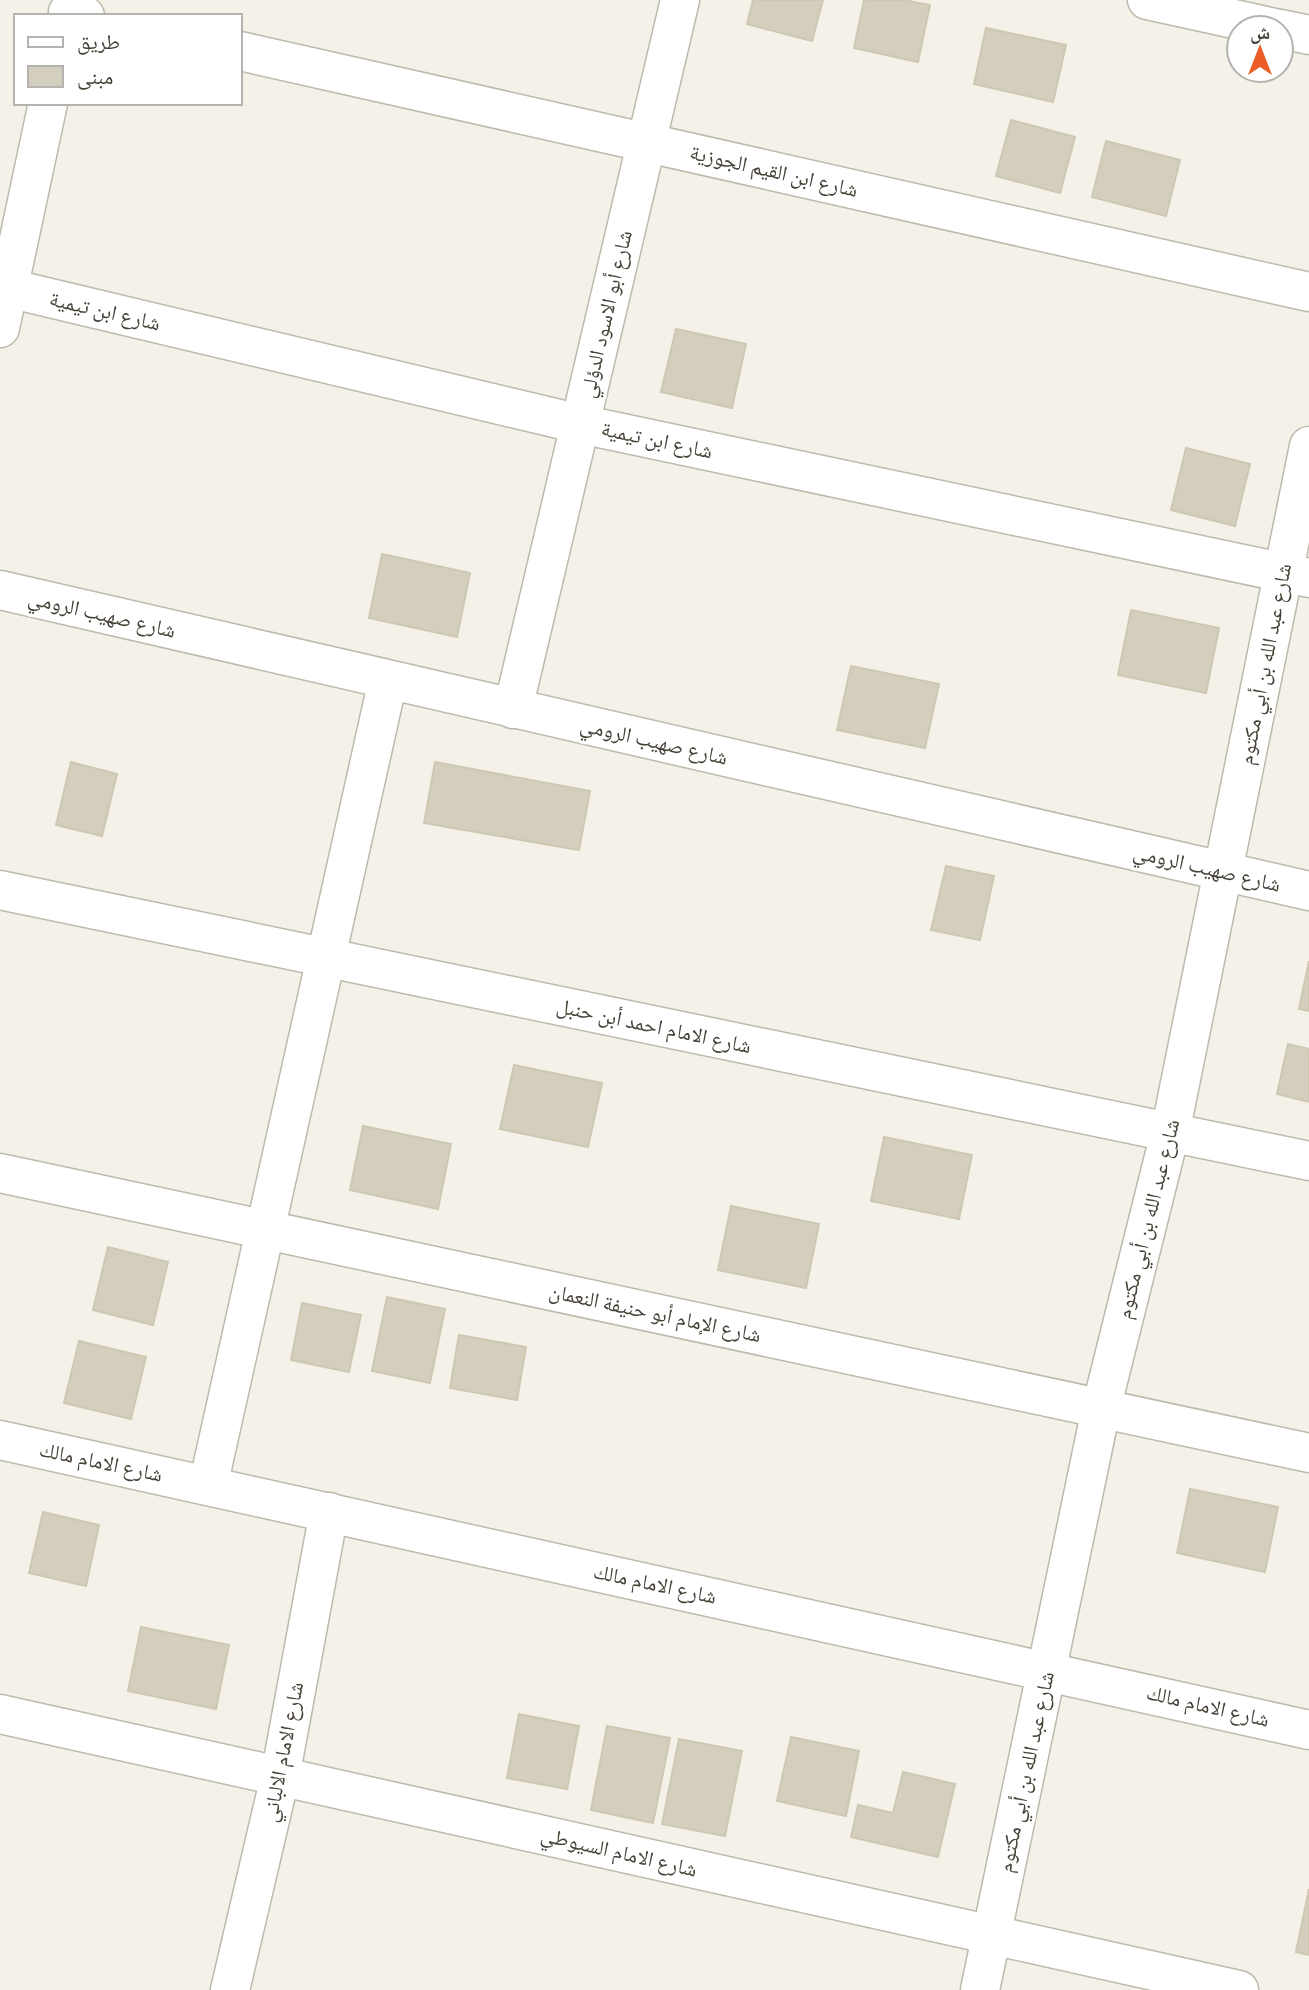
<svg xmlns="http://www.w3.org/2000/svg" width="1309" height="1990" font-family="'Archivo Narrow','Noto Naskh Arabic',sans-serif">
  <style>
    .building { fill: #d4cebe; stroke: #cec7b2; stroke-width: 2 }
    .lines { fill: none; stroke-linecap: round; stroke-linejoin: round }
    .minor-casing { stroke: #bebaab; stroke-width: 41 }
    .minor { stroke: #fff; stroke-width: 38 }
    .labels { text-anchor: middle; stroke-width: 6; stroke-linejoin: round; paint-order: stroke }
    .street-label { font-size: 21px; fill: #464237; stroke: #fff }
  </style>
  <rect width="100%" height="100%" fill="#f3f1e8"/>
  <g class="building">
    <polygon points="753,0 823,0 812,41 747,24"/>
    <polygon points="864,0 904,0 930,5 918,62 854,48"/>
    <polygon points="986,28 1066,45 1053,102 974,84"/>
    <polygon points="1011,120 1075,137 1060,193 996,176"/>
    <polygon points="1106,141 1180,160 1166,216 1092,197"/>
    <polygon points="676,329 746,344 732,408 661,392"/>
    <polygon points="1186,448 1250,464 1235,526 1171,510"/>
    <polygon points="382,554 470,573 457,637 369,618"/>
    <polygon points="1131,610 1219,628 1206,693 1118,675"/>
    <polygon points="851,666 939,684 925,748 837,730"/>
    <polygon points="71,762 117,774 102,836 56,825"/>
    <polygon points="435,762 590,791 579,850 424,823"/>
    <polygon points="946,866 994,876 980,940 931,930"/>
    <polygon points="1309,961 1309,1011 1299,1009"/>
    <polygon points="1288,1044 1309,1049 1309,1102 1277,1094"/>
    <polygon points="514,1065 602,1083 588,1147 500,1129"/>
    <polygon points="363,1126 451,1144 438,1209 350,1190"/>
    <polygon points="884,1137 972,1155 959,1219 871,1201"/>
    <polygon points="731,1206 819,1224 806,1288 718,1270"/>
    <polygon points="108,1247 168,1262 153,1325 93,1310"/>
    <polygon points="387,1297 445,1309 430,1383 372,1371"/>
    <polygon points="302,1303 361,1315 349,1372 291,1360"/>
    <polygon points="459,1335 526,1347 517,1400 450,1388"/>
    <polygon points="79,1341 146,1357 131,1419 64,1403"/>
    <polygon points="1190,1489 1278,1507 1265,1572 1177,1553"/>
    <polygon points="43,1512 99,1525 86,1586 29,1573"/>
    <polygon points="141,1627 229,1645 216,1709 128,1691"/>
    <polygon points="519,1714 579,1726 567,1789 507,1778"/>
    <polygon points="607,1726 670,1738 653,1823 591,1810"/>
    <polygon points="791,1737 859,1751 846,1816 777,1801"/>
    <polygon points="679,1739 742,1751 725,1836 662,1824"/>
    <polygon points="903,1772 955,1784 938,1857 851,1837 858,1805 893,1813"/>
    <polygon points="1309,1889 1309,1955 1296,1952"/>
  </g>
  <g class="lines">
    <defs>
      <g id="minor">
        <polyline points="1147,0 1275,28"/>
        <polyline points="68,12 85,16"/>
        <polyline points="1281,29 1309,35"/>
        <polyline points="240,51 1309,292"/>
        <polyline points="8,288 580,424 1309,578"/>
        <polyline points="0,328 48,103"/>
        <polyline points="0,590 1309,891"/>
        <polyline points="513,709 680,0"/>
        <polyline points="0,890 1309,1161"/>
        <polyline points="0,1173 1309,1453"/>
        <polyline points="0,1440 1309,1730"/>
        <polyline points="208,1486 388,680"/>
        <polyline points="0,1714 1239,1990"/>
        <polyline points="230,1990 280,1777 329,1512"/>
        <polyline points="980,1990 1101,1409 1170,1133 1309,446"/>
      </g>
    </defs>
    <use href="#minor" class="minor-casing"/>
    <use href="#minor" class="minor"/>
  </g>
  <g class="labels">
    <g class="street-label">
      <text transform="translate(774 171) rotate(13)" y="7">شارع ابن القيم الجوزية</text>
      <text transform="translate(105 311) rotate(13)" y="7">شارع ابن تيمية</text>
      <text transform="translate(606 314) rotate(-77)" y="7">شارع أبو الاسود الدؤلي</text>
      <text transform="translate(657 440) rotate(12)" y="7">شارع ابن تيمية</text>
      <text transform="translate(102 614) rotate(13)" y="7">شارع صهيب الرومي</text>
      <text transform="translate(1265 664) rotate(-79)" y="7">شارع عبد الله بن أبي مكتوم</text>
      <text transform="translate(654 741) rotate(13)" y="7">شارع صهيب الرومي</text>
      <text transform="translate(1207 868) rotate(13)" y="7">شارع صهيب الرومي</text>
      <text transform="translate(654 1026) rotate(12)" y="7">شارع الامام احمد أبن حنبل</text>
      <text transform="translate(1148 1219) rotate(-76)" y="7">شارع عبد الله بن أبي مكتوم</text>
      <text transform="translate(655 1313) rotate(12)" y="7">شارع الإمام أبو حنيفة النعمان</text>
      <text transform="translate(101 1462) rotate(12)" y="7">شارع الامام مالك</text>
      <text transform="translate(655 1584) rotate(12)" y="7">شارع الامام مالك</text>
      <text transform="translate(1208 1706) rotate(13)" y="7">شارع الامام مالك</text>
      <text transform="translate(283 1752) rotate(-79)" y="7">شارع الامام الالباني</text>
      <text transform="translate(1026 1772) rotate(-78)" y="7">شارع عبد الله بن أبي مكتوم</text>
      <text transform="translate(619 1852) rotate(13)" y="7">شارع الامام السيوطي</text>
    </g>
  </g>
  <rect x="14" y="14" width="228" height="91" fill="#ffffff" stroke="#b5b3af" stroke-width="2"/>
  <rect x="28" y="37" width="35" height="10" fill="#ffffff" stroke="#b5b3af" stroke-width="2"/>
  <text x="77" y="49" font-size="21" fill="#464237">طريق</text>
  <rect x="28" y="66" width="35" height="21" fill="#d4cebe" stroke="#b5b3af" stroke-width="2"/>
  <text x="77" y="84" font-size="21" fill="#464237">مبنى</text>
  <g transform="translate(1260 49)"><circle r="33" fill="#ffffff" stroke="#b5b3af" stroke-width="2"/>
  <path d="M0-5L12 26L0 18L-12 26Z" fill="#eb5c27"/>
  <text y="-10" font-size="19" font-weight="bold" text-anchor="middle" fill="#464237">ش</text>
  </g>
</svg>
